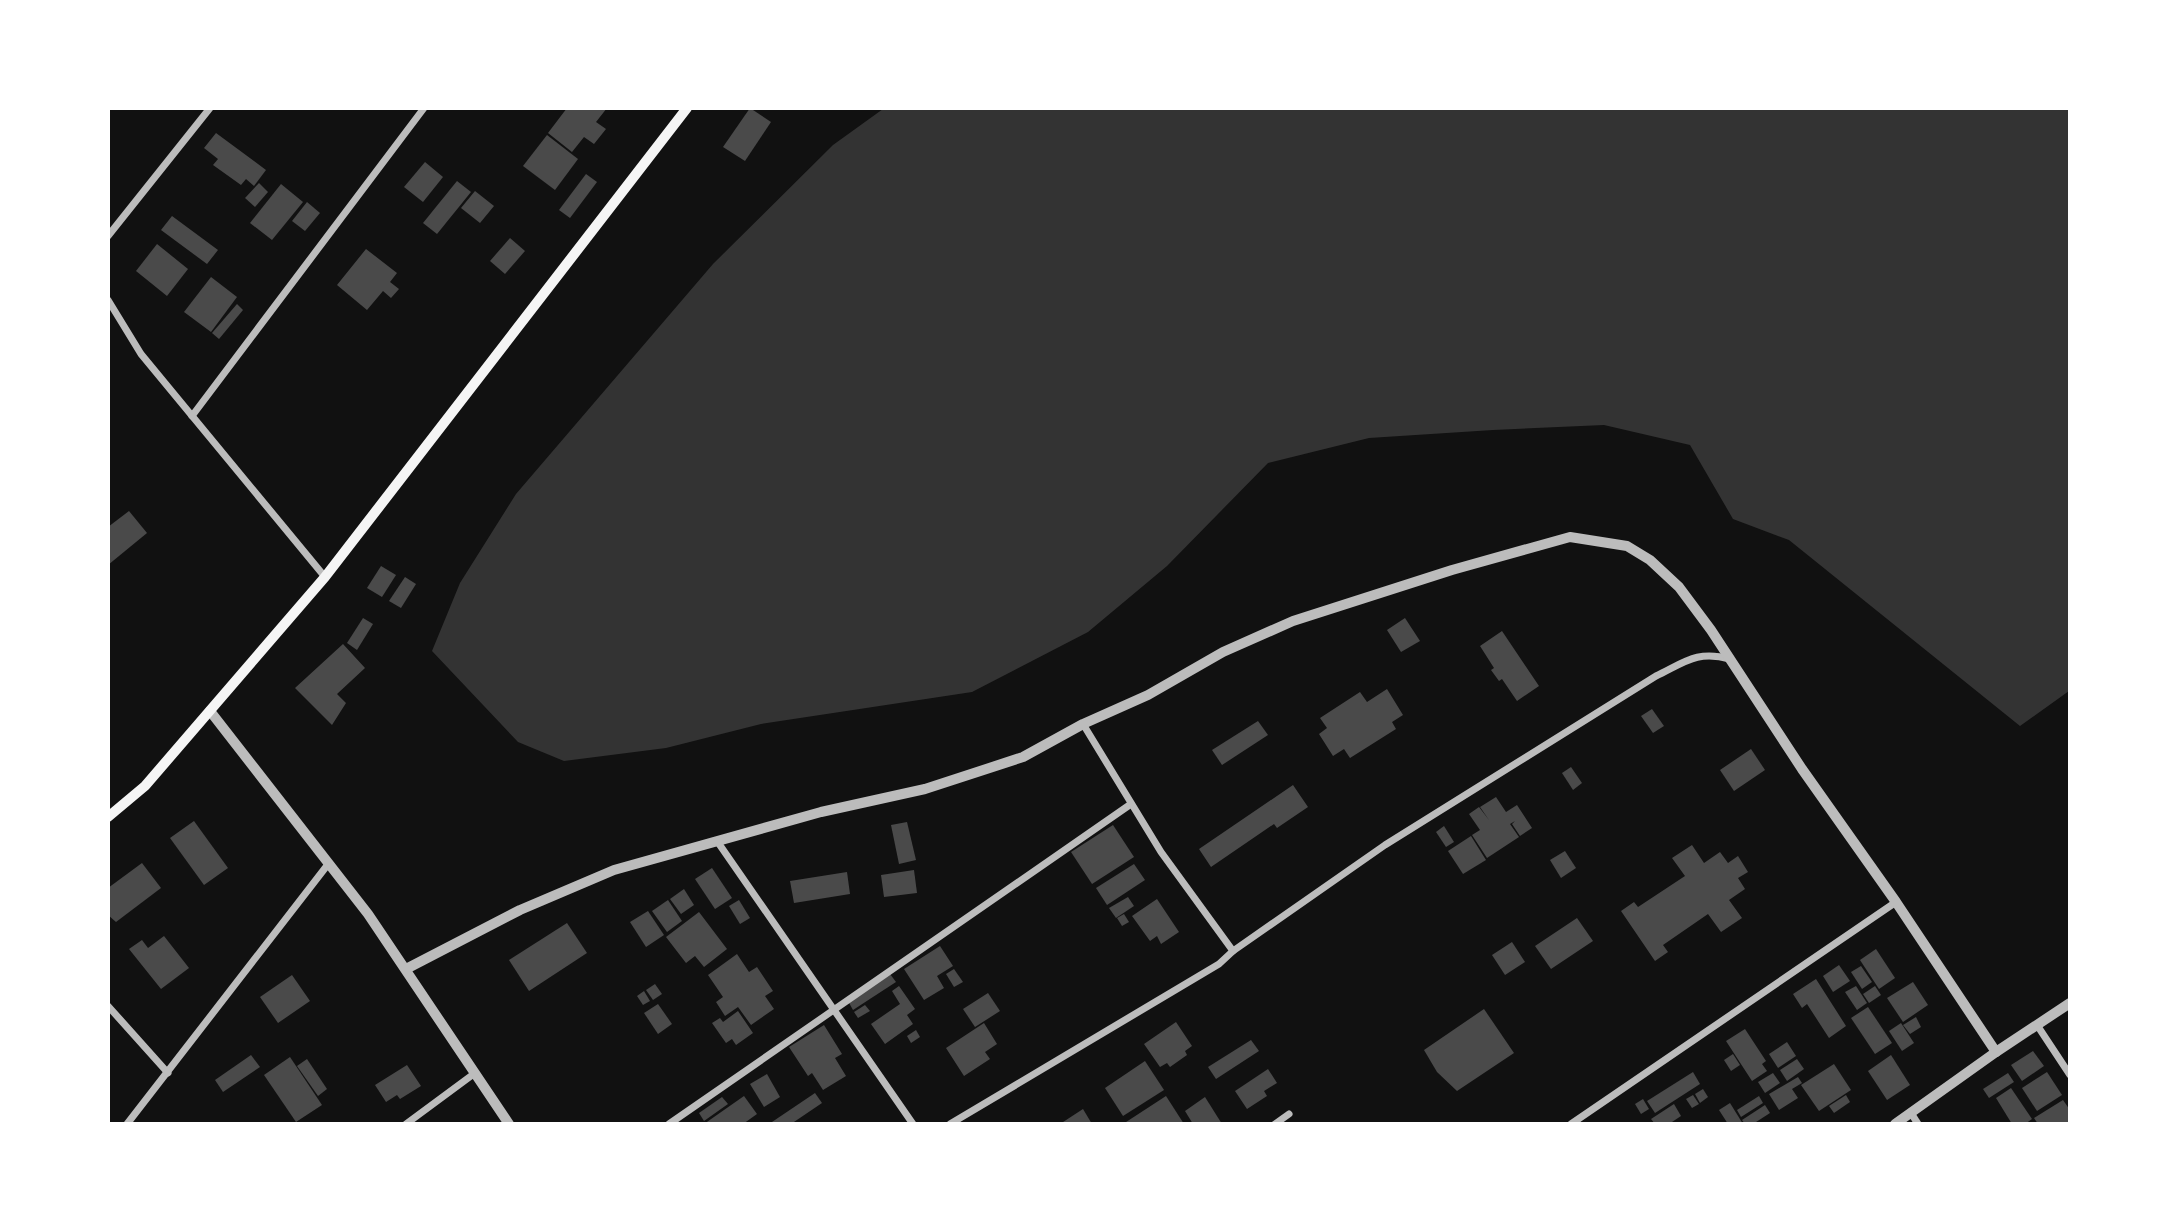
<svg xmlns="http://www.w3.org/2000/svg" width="2178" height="1232" font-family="Barlow,sans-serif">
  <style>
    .water { fill: #333 }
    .building { fill: #4a4a4a }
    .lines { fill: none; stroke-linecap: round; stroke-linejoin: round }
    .minor { stroke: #bcbcbc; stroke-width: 7 }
    .tertiary { stroke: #bcbcbc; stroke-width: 10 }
    .secondary { stroke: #f5f5f5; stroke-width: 10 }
  </style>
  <rect width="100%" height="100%" fill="#111"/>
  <polygon class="water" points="883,109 2069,109 2069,691 2020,726 1789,540 1733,519 1690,445 1604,425 1493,430 1369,438 1268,463 1167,566 1088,632 972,692 761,724 666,748 564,761 518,742 432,651 460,583 516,494 713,264 833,145"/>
  <g class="building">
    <polygon points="567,108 607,108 596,122 606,129 594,144 584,137 572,152 548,133"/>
    <polygon points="750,108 771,122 745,161 723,147"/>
    <polygon points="216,133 266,170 254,186 246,179 241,185 213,165 218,159 204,148"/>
    <polygon points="547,135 578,159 555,190 523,166"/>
    <polygon points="425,162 443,177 423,202 404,187"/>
    <polygon points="586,174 597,182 570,218 559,210"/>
    <polygon points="457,181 471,192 437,234 423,223"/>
    <polygon points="259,183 268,192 255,207 245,198"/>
    <polygon points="281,184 303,202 272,240 250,223"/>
    <polygon points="475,191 494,206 480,223 461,208"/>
    <polygon points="307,202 320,213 305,231 292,221"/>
    <polygon points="172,216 218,250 207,264 161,230"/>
    <polygon points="510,238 525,251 505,274 490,261"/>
    <polygon points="157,244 188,269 167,296 136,271"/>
    <polygon points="366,249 397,273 390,282 399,289 391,298 383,291 367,310 337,285"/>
    <polygon points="211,277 237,297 211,332 184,312"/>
    <polygon points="237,304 243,310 219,339 212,333"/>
    <polygon points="129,511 147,533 108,565 108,527"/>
    <polygon points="381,566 396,575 382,597 367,588"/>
    <polygon points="405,577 416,584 401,608 389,601"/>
    <polygon points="363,618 373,624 357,650 347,643"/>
    <polygon points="1405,618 1420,641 1401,652 1387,630"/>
    <polygon points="1502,631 1539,686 1517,701 1502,679 1499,681 1491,670 1494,668 1480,646"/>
    <polygon points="343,644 365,668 337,694 346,703 332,725 295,688"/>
    <polygon points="1387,689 1403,715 1392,722 1396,729 1350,758 1344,749 1333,756 1319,734 1327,728 1320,718 1360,692 1367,702"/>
    <polygon points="1652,709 1664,726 1653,733 1641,716"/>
    <polygon points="1258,721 1268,735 1222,765 1212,750"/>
    <polygon points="1751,749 1765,770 1734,791 1720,770"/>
    <polygon points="1571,767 1582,783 1573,790 1562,773"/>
    <polygon points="1293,785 1308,807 1277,828 1274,824 1211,867 1199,849"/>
    <polygon points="1496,797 1506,812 1517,805 1532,828 1520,836 1512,824 1515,821 1510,824 1519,837 1487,858 1472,835 1480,830 1469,814 1479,807 1489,820 1480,807"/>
    <polygon points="194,821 228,868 204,885 170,838"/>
    <polygon points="907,822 916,860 899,864 891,825"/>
    <polygon points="1113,825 1134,857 1092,884 1071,852"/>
    <polygon points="1444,826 1454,842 1446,847 1436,832"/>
    <polygon points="1471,836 1486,860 1463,874 1448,851"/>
    <polygon points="1692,845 1704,863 1720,852 1728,863 1738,856 1748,872 1738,878 1745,889 1729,900 1742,918 1721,932 1708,914 1663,945 1668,952 1655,961 1621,911 1634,902 1638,907 1685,876 1672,858"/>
    <polygon points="1565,851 1576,868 1561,878 1550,860"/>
    <polygon points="142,863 161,888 116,922 108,915 108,888"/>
    <polygon points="1134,864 1145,880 1107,905 1096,888"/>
    <polygon points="712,868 732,898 715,909 695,879"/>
    <polygon points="914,870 917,893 884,897 881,875"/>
    <polygon points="847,872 850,894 794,903 790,881"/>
    <polygon points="684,889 694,905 681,914 670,899"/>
    <polygon points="1128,897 1134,906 1116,918 1109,908"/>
    <polygon points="1157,899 1179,932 1161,944 1157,936 1150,941 1132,916"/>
    <polygon points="668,900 682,921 667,932 652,911"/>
    <polygon points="739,900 750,918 740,924 729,906"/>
    <polygon points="648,911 664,935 646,947 630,922"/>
    <polygon points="699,912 727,949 704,967 695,956 686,963 666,937"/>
    <polygon points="1124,914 1129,922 1122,926 1117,918"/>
    <polygon points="1577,918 1593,941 1551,969 1535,946"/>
    <polygon points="567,923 587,953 529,991 509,960"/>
    <polygon points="164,936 189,968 161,989 129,949 142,940 148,948"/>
    <polygon points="1512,942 1525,962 1505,975 1492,955"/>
    <polygon points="940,946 953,966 937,976 944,988 924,1000 904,969"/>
    <polygon points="1876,949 1895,978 1879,989 1860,960"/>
    <polygon points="737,954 749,972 757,967 773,991 765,996 774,1009 751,1025 738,1007 725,1016 716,1002 723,997 708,975"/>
    <polygon points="1839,965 1850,981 1833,992 1823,976"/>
    <polygon points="1861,966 1872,982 1862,989 1851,972"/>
    <polygon points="954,969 963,982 954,987 946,974"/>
    <polygon points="890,974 896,982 853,1010 848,1001"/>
    <polygon points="292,975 310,1001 278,1023 260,997"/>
    <polygon points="1816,979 1846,1026 1829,1038 1807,1004 1802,1008 1793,994"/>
    <polygon points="1913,982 1928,1005 1903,1022 1887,998"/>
    <polygon points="655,984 662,994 653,1000 646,990"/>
    <polygon points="899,986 915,1009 907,1015 913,1024 885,1044 871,1024 900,1004 892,991"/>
    <polygon points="1856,986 1867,1003 1857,1010 1845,992"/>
    <polygon points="1875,986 1881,995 1869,1003 1863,994"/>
    <polygon points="644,991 650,1001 643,1005 637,996"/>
    <polygon points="988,993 1000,1011 975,1027 963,1009"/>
    <polygon points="658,1004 672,1024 658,1034 644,1013"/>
    <polygon points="865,1005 870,1011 858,1018 854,1012"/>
    <polygon points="1868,1007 1892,1043 1875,1054 1851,1018"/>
    <polygon points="1484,1009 1514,1053 1457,1091 1437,1072 1424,1050"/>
    <polygon points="738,1011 753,1033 736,1045 732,1039 726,1043 712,1023 720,1018 723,1022"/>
    <polygon points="1916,1017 1921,1027 1910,1034 1903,1025"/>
    <polygon points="1176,1022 1192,1046 1185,1051 1187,1055 1170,1067 1167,1063 1160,1067 1144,1044"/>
    <polygon points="984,1023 997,1044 985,1052 990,1059 964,1076 946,1048"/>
    <polygon points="1901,1023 1914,1043 1902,1051 1889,1031"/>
    <polygon points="824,1025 842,1054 835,1058 846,1076 823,1090 812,1073 808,1076 789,1047"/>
    <polygon points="1745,1029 1766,1061 1762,1064 1767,1071 1752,1081 1726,1041"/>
    <polygon points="916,1030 920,1037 911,1043 907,1036"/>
    <polygon points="1251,1040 1259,1051 1216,1079 1208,1067"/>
    <polygon points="1787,1042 1796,1056 1778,1068 1769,1054"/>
    <polygon points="2033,1051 2044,1066 2022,1081 2011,1065"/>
    <polygon points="1733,1054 1740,1065 1731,1071 1724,1060"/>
    <polygon points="251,1055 260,1067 223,1092 215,1080"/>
    <polygon points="1891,1055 1910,1085 1887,1100 1868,1071"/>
    <polygon points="290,1057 322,1105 296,1122 264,1075"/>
    <polygon points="307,1059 327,1089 318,1096 297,1066"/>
    <polygon points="1797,1059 1804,1069 1787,1081 1780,1070"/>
    <polygon points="1145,1061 1164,1090 1123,1116 1105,1088"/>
    <polygon points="1834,1064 1851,1090 1819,1111 1801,1085"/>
    <polygon points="407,1065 421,1086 400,1099 397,1095 386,1102 375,1085"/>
    <polygon points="1268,1069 1277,1083 1264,1091 1267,1096 1247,1109 1235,1091"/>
    <polygon points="1693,1072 1700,1084 1655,1113 1647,1101"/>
    <polygon points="2047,1072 2062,1095 2037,1111 2022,1088"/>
    <polygon points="1773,1073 1780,1083 1765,1093 1758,1082"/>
    <polygon points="2008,1073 2014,1082 1989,1098 1983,1089"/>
    <polygon points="767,1074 780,1097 764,1107 750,1084"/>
    <polygon points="1798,1077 1802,1083 1792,1089 1798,1098 1779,1110 1769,1094"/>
    <polygon points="2011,1088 2032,1119 2025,1124 2012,1124 1996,1098"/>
    <polygon points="1703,1089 1708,1097 1700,1103 1695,1094"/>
    <polygon points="815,1093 822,1103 791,1124 769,1124"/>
    <polygon points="1693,1095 1699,1104 1692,1108 1686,1099"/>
    <polygon points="1846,1095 1850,1102 1834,1113 1829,1106"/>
    <polygon points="744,1096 757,1114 743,1124 704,1124"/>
    <polygon points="1166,1096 1184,1124 1123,1124"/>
    <polygon points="1759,1096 1763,1103 1741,1117 1737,1110"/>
    <polygon points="722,1097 728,1104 704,1121 699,1113"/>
    <polygon points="1205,1097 1222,1124 1193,1124 1185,1111"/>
    <polygon points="1643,1099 1649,1109 1641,1114 1635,1104"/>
    <polygon points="2063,1100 2070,1110 2070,1124 2038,1124 2034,1118"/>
    <polygon points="1730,1103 1743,1124 1728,1124 1719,1110"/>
    <polygon points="1674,1104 1681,1116 1669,1124 1655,1124 1651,1119"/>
    <polygon points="1765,1105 1770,1113 1753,1124 1745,1124 1742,1120"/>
    <polygon points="1083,1109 1092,1124 1060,1124"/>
  </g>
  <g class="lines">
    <g class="minor">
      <polyline points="108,236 210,108"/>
      <polyline points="108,300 141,354 325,577"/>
      <polyline points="192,416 424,108"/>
      <polyline points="1083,724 1161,852 1233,951"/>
      <polyline points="717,841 913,1124"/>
      <polyline points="108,1006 168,1073"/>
      <polyline points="2037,1025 2070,1075"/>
      <polyline points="1911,1113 1918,1124"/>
      <polyline points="127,1124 329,863"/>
      <polyline points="406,1124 475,1073"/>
      <polyline points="669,1124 1131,804"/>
      <path d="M950,1124L1219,964L1233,951L1385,845L1656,676C1685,662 1697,650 1730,659"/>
      <polyline points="1275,1124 1289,1114"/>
      <polyline points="1571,1124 1896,902"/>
    </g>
    <g class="tertiary">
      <polyline points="210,711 368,914 509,1124"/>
      <polyline points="406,969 520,910 614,870 821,812 925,789 1023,757 1083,724 1148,695 1223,652 1293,621 1452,570 1570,537 1627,546 1650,560 1679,587 1711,630 1802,769 1896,902 1996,1052"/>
      <polyline points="1895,1124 1996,1052 2070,1003"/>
    </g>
    <polyline class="secondary" points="108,817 145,786 325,577 687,108"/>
  </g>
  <rect width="2178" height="1232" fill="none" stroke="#ffffff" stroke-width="220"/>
</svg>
